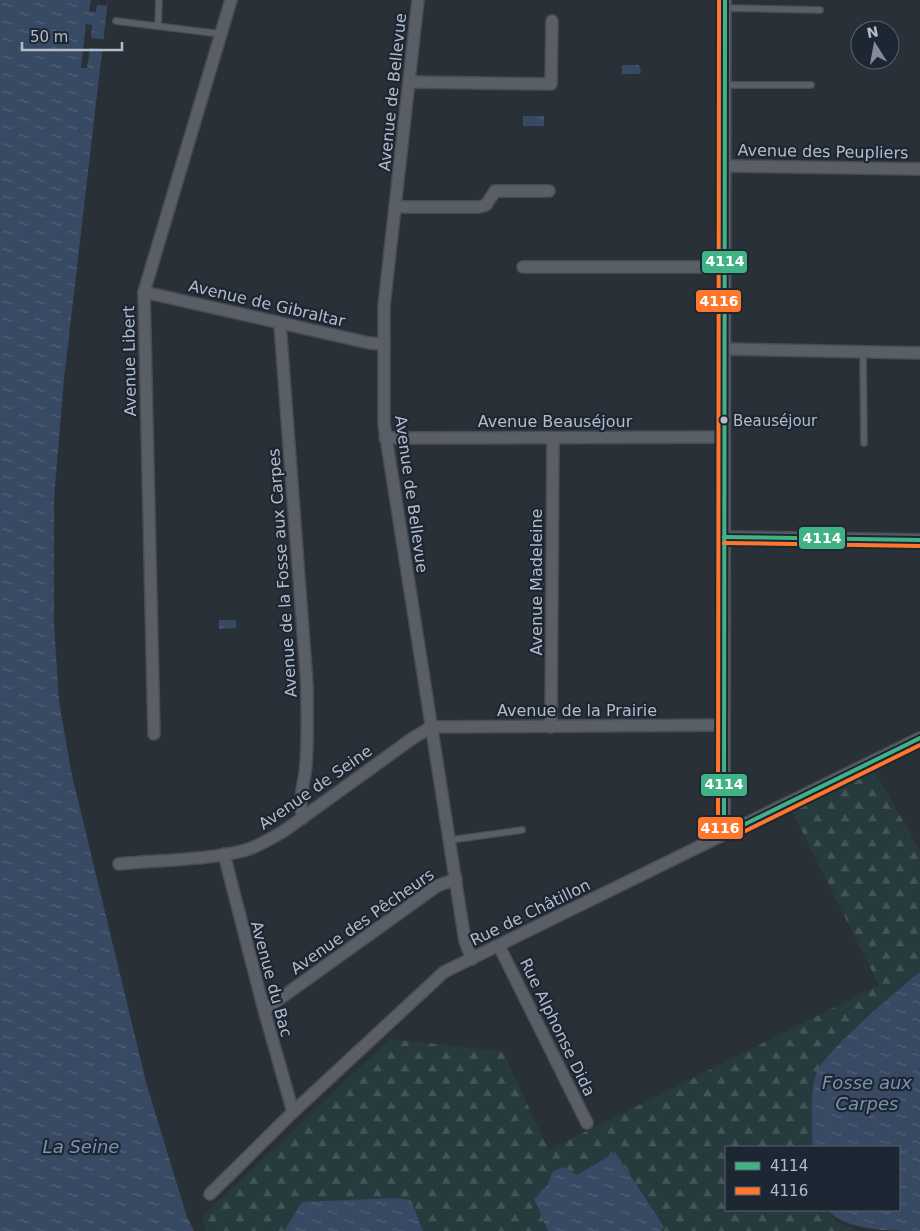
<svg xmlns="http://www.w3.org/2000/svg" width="920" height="1231" font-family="'DejaVu Sans',sans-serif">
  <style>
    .forest { fill: url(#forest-firs) }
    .water { fill: url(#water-ripples) }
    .pier { fill: #2a3038 }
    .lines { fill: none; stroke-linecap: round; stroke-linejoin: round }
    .service-casing { stroke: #484c53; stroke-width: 8 }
    .minor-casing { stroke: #484c53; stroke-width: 14 }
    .service { stroke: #5a5e66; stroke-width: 5.5 }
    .minor { stroke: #5a5e66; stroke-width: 11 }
    .bus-1-casing { stroke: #1d2633; stroke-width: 8 }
    .bus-2-casing { stroke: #1d2633; stroke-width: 8 }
    .bus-1 { stroke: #40b284; stroke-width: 4 }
    .bus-2 { stroke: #ff772d; stroke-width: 4 }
    .bus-dot { fill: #b4bcc9; stroke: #1d2633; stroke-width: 2 }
    .labels { text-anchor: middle; stroke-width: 4.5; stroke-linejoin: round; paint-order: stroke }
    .bus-label { font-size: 15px; fill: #b4bcc9; stroke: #1d2633; text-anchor: start }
    .street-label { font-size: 16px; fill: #b4bcc9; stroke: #1d2633 }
    .water-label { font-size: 18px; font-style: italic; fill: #7c92b1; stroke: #1d2633 }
    .line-badge { stroke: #1d2633; stroke-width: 2 }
    .badge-label { font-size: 14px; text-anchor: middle; font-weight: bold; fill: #fff }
  </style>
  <defs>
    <pattern id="forest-firs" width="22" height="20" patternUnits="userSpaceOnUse" patternTransform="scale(1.25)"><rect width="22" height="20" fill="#273a3e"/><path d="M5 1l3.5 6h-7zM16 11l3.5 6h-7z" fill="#445559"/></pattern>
    <pattern id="water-ripples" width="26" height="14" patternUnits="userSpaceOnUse" patternTransform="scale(1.25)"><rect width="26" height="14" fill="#384963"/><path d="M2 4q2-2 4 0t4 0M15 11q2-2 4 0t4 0" fill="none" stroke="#526178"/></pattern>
  </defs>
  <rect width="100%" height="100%" fill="#2a3038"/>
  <polygon class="forest" points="874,770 920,851 920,972 827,1055 813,1099 812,1147 726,1147 726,1210 827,1210 836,1221 857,1231 661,1231 664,1227 615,1152 577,1175 563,1167 553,1171 547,1186 534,1199 548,1231 423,1231 411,1200 394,1198 302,1202 284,1231 206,1231 202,1217 390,1039 502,1051 549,1150 879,985 792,811"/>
  <g class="water">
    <polygon points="0,0 108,0 64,379 54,498 54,624 59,701 71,771 147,1086 187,1217 194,1231 0,1231"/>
    <polygon points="622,65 639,65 641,71 639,74 622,74"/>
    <rect x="523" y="116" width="21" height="10"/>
    <polygon points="219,620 236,620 236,628 219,629"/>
    <path d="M920,972V1231C888,1231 848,1231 827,1210H899V1147H812C813,1124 809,1096 816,1074C822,1053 899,989 920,972Z"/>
    <polygon points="615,1152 664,1227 661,1231 548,1231 534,1199 547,1186 553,1171 563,1167 577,1175"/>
    <polygon points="394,1198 411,1200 423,1231 284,1231 302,1202"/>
  </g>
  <g class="pier">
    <polygon points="91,0 108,0 107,6 97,5 96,12 89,11"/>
    <polygon points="86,24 92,25 91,38 104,39 103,49 90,48 87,68 81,68"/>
  </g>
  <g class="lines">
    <defs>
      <g id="service">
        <polyline points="725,8 820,10"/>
        <polyline points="116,21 221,34"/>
        <polyline points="158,26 159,0"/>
        <polyline points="725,85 811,85"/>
        <polyline points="863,352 864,443"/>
        <polyline points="450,840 522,830"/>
      </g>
      <g id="minor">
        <polyline points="418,0 384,306 384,424 465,941 472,959"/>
        <polyline points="725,0 724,725 724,822 729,832"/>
        <polyline points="409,82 551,84 552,21"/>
        <polyline points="725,166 920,169"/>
        <polyline points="395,207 479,207 486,205 495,191 549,191"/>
        <polyline points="523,267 724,267"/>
        <polyline points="144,292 369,343 383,344"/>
        <path d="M280,324L307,685C307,712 308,738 306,764C305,783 297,800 303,818"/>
        <polyline points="725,349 920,353"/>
        <polyline points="385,438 724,437"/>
        <polyline points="724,537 920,540"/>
        <polyline points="551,727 553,438"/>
        <polyline points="154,734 144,292 231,0"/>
        <polyline points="224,854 264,1010 293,1112"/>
        <path d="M119,864C157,860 211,860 246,850C259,846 272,838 284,831L413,738L431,727L724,725"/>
        <polyline points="499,946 587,1123"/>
        <polyline points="264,1010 437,886 456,879"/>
        <polyline points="210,1194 293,1112 444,972 920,738"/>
      </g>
    </defs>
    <use href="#service" class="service-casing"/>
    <use href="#minor" class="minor-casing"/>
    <use href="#service" class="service"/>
    <use href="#minor" class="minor"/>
    <defs>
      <g id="bus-1">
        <polyline points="725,0 724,822 729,832 920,738"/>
        <polyline points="724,537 920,540"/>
      </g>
      <g id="bus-2">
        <polyline points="719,0 718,824 724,836 731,838 920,745"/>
        <polyline points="724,543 920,546"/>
      </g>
    </defs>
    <use href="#bus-1" class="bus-1-casing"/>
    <use href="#bus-2" class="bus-2-casing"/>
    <use href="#bus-1" class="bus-1"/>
    <use href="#bus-2" class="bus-2"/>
  </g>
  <circle class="bus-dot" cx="724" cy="420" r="4.5"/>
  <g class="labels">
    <g class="bus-label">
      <text x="733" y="426">Beauséjour</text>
    </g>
    <g class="street-label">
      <text transform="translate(392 92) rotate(-84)" y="6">Avenue de Bellevue</text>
      <text transform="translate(823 151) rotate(1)" y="6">Avenue des Peupliers</text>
      <text transform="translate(267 303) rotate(13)" y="6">Avenue de Gibraltar</text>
      <text transform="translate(129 361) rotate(-91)" y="6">Avenue Libert</text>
      <text x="555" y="427">Avenue Beauséjour</text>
      <text transform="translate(412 494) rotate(82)" y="6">Avenue de Bellevue</text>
      <text transform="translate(282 573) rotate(-94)" y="6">Avenue de la Fosse aux Carpes</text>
      <text transform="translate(536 582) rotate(-90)" y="6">Avenue Madeleine</text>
      <text x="577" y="716">Avenue de la Prairie</text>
      <text transform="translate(315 787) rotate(-35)" y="6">Avenue de Seine</text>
      <text transform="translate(530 912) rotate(-26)" y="6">Rue de Châtillon</text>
      <text transform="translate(362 921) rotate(-35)" y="6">Avenue des Pêcheurs</text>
      <text transform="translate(272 979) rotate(75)" y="6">Avenue du Bac</text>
      <text transform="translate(558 1027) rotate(64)" y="6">Rue Alphonse Dida</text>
    </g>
    <g class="water-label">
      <text x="867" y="1089">Fosse aux<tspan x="867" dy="21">Carpes</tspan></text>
      <text x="81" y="1153">La Seine</text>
    </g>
  </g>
  <g class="line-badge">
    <rect x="701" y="250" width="47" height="24" rx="5" fill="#40b284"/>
    <rect x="695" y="289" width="47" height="24" rx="5" fill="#ff772d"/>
    <rect x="798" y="526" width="48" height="24" rx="5" fill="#40b284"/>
    <rect x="700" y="773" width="48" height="24" rx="5" fill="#40b284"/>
    <rect x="697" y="816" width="47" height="24" rx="5" fill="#ff772d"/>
  </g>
  <g class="badge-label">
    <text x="725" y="266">4114</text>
    <text x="719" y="306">4116</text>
    <text x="822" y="543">4114</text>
    <text x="724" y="789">4114</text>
    <text x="720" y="833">4116</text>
  </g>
  <rect x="725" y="1146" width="175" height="65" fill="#1d2633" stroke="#59626f"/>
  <rect x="735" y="1162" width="25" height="8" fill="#40b284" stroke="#59626f"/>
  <text x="770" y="1171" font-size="15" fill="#b4bcc9">4114</text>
  <rect x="735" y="1187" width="25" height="8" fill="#ff772d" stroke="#59626f"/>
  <text x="770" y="1196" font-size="15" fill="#b4bcc9">4116</text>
  <g transform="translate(875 45) rotate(349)"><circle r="24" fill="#1d2633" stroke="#59626f"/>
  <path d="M0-4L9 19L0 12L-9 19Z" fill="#848b96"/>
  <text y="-8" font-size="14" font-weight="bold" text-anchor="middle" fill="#b4bcc9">N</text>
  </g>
  <path d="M22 42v8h100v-8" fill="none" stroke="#b4bcc9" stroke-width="2.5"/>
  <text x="30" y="42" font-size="15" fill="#b4bcc9" stroke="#1d2633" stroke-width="4" paint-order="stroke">50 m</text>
</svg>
